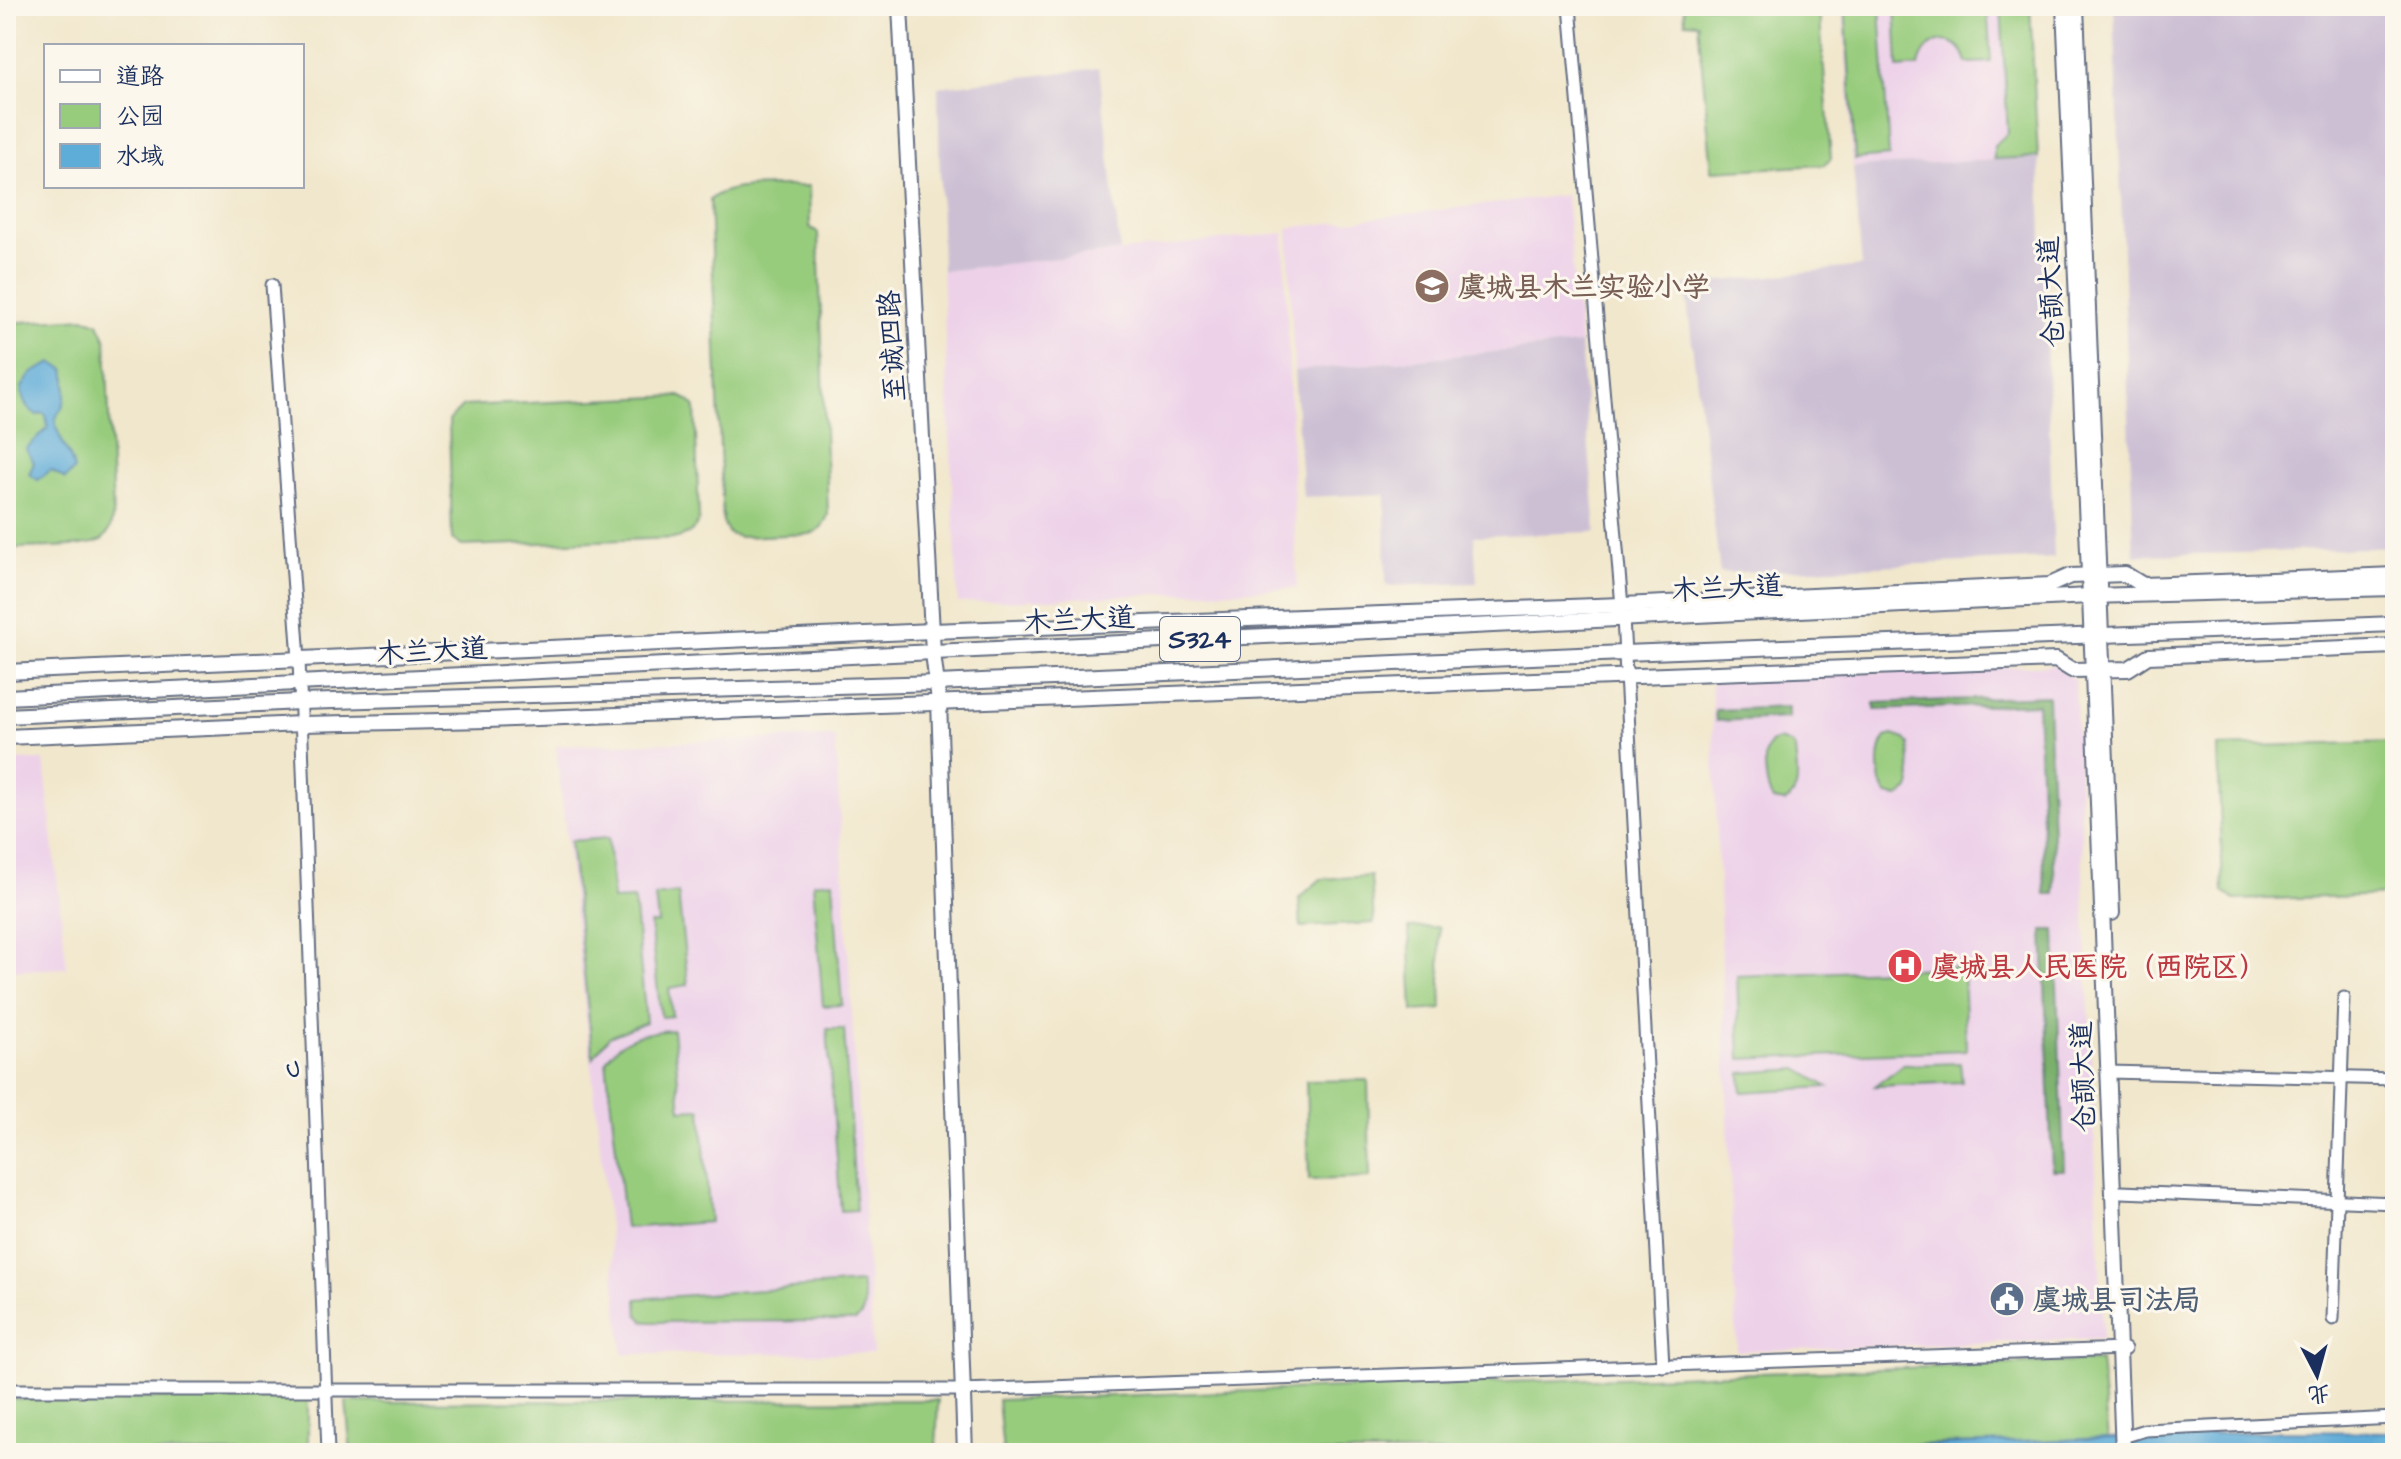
<svg xmlns="http://www.w3.org/2000/svg" width="2401" height="1459" font-family="'Architects Daughter','LXGW WenKai TC',sans-serif">
  <style>
    .built { fill: #edd1e9 }
    .industrial { fill: #ccbfd4 }
    .green { fill: #98cc7d; stroke: #5a7e6e; stroke-width: 2 }
    .forest { fill: #7ab06c; stroke: #4a7065; stroke-width: 2 }
    .water { fill: #5eacd8; stroke: #3c6e9b; stroke-width: 2 }
    .lines { fill: none; stroke-linecap: round; stroke-linejoin: round }
    .minor-casing { stroke: #666f84; stroke-width: 15 }
    .major-casing { stroke: #666f84; stroke-width: 18 }
    .minor { stroke: #fff; stroke-width: 11 }
    .major { stroke: #fff; stroke-width: 14 }
    .labels { text-anchor: middle; stroke-width: 6; stroke-linejoin: round; paint-order: stroke }
    .shield { fill: #fbf7ec; stroke: #5e6b89; stroke-width: 2 }
    .shield-label { font-size: 26px; font-weight: bold; fill: #1b2f5e }
    .education-label { font-size: 28px; font-weight: bold; fill: #785e54; stroke: #fbf7ec; text-anchor: start }
    .street-label { font-size: 28px; fill: #1b2f5e; stroke: #fbf7ec }
    .health-label { font-size: 28px; font-weight: bold; fill: #be3a42; stroke: #fbf7ec; text-anchor: start }
    .service-label { font-size: 28px; font-weight: bold; fill: #4e5e75; stroke: #fbf7ec; text-anchor: start }
  </style>
  <rect width="100%" height="100%" fill="#fbf7ec"/>
  <filter id="ink" filterUnits="userSpaceOnUse"><feTurbulence type="fractalNoise" baseFrequency=".0125" numOctaves="2"/><feDisplacementMap in="SourceGraphic" scale="16" xChannelSelector="R" yChannelSelector="G"/><feConvolveMatrix kernelMatrix="1 2 1 2 8 2 1 2 1" color-interpolation-filters="sRGB"/></filter>
  <filter id="wash" filterUnits="userSpaceOnUse"><feTurbulence type="fractalNoise" baseFrequency=".006" numOctaves="4" result="noise"/><feDisplacementMap in="SourceGraphic" scale="32" xChannelSelector="R" yChannelSelector="G"/><feGaussianBlur stdDeviation="1.8" result="paint"/><feColorMatrix in="noise" values="0 0 0 0 0 0 0 0 0 0 0 0 0 0 0 0 0 1.4 0 .05"/><feComposite in="paint" operator="in"/></filter>
  <g filter="url(#wash)">
    <rect width="100%" height="100%" fill="#f1e7cc"/>
    <g class="built">
      <polygon points="1843,6 2031,6 2039,158 1853,167"/>
      <polygon points="1566,195 1580,344 1294,371 1288,228"/>
      <polygon points="1284,233 1297,588 958,603 942,271"/>
      <polygon points="2057,665 2075,681 2103,1339 1737,1351 1711,679"/>
      <polygon points="835,737 873,1353 623,1354 556,746"/>
      <polygon points="44,760 67,968 6,971 6,761"/>
    </g>
    <g class="industrial">
      <polygon points="2114,6 2395,6 2395,547 2241,553 2134,555"/>
      <polygon points="1099,68 1120,251 942,271 938,87"/>
      <polygon points="2039,158 2054,558 1720,573 1685,285 1862,266 1853,167"/>
      <polygon points="1580,344 1596,532 1474,536 1477,583 1386,586 1385,494 1303,497 1294,371"/>
    </g>
    <g class="green">
      <polygon points="1684,6 1819,6 1831,159 1824,165 1712,171 1698,23 1685,22"/>
      <polygon points="1845,6 1880,6 1889,156 1855,159"/>
      <path d="M1895,6H1987L1991,62L1967,63C1960,32 1925,35 1919,66L1898,68Z"/>
      <polygon points="2001,6 2030,6 2038,157 1994,159 1994,146 2008,133"/>
      <path d="M809,186L810,227L818,233L828,515C824,525 820,531 810,534L740,537L729,534L723,523L710,200C728,182 783,187 809,186Z"/>
      <path d="M85,318L98,323L106,340L113,515C111,524 110,532 103,539C92,548 35,547 18,548L6,546V323Z"/>
      <path d="M680,396L690,401L695,408L699,519C695,531 689,534 678,538L462,546L452,539L449,420L463,406Z"/>
      <path d="M1893,735L1905,739L1909,744L1911,783L1909,790L1899,797L1887,795C1877,782 1876,749 1886,737Z"/>
      <path d="M1779,740L1791,744L1795,749C1796,767 1803,793 1785,802L1773,800C1766,791 1762,757 1768,747C1771,741 1773,742 1779,740Z"/>
      <polygon points="2395,742 2395,895 2235,900 2223,892 2218,747"/>
      <polygon points="608,838 613,900 634,899 646,1022 609,1037 593,1058 570,841"/>
      <polygon points="1371,876 1374,923 1301,927 1299,898 1321,879"/>
      <polygon points="833,881 842,1005 823,1006 813,883"/>
      <polygon points="678,893 688,985 669,988 672,1016 661,1017 650,924 658,923 655,896"/>
      <polygon points="1439,927 1442,1009 1413,1011 1409,928"/>
      <polygon points="1963,967 1966,1050 1740,1059 1737,976"/>
      <polygon points="827,1029 844,1029 856,1210 841,1211"/>
      <path d="M673,1030L681,1110L701,1109L710,1222L625,1228L606,1061C621,1036 645,1032 673,1030Z"/>
      <polygon points="1960,1063 1962,1082 1875,1086 1903,1065"/>
      <polygon points="1798,1069 1828,1087 1742,1092 1741,1073"/>
      <polygon points="1368,1080 1370,1178 1309,1180 1306,1081"/>
      <path d="M861,1283C863,1297 869,1312 855,1321L650,1322L644,1321L638,1315L637,1299Z"/>
      <polygon points="2100,1361 2108,1440 1561,1453 1003,1453 998,1400"/>
      <polygon points="308,1398 308,1453 6,1453 6,1399"/>
      <polygon points="938,1400 936,1453 351,1453 346,1402"/>
    </g>
    <g class="forest">
      <polygon points="2048,696 2055,894 2045,894 2037,704 1875,710 1875,703"/>
      <polygon points="1788,707 1788,718 1716,721 1715,710"/>
      <polygon points="2043,930 2055,930 2064,1170 2052,1170"/>
    </g>
    <g class="water">
      <path d="M52,363L65,369C67,376 66,398 63,406C60,413 55,414 56,423C57,439 72,453 74,470L65,479L51,470L38,480L29,474L34,463L26,449L48,428L46,415L42,413L37,415C26,408 21,399 22,387L32,373Z"/>
      <polygon points="2276,1431 2395,1432 2395,1453 1750,1453"/>
    </g>
  </g>
  <g filter="url(#ink)">
    <g class="lines">
      <defs>
        <g id="minor">
          <polyline points="1570,6 1623,618 1663,1366"/>
          <polyline points="272,285 299,659 328,1453"/>
          <polyline points="2108,1072 2395,1079"/>
          <polyline points="2121,1192 2395,1203"/>
          <polyline points="2333,1319 2344,998"/>
          <polyline points="6,1390 962,1390 2125,1349"/>
          <polyline points="2129,1435 2145,1430 2395,1418"/>
        </g>
        <g id="major">
          <polyline points="900,6 933,653 939,701 965,1453"/>
          <polyline points="2064,6 2090,596 2123,1453"/>
          <polyline points="2076,6 2112,913"/>
          <polyline points="6,672 932,631 1622,605 2050,585 2070,576 2125,574 2143,585 2395,575"/>
          <polyline points="6,697 2090,596 2395,588"/>
          <polyline points="6,716 300,702 937,683 1624,653 2395,624"/>
          <polyline points="6,737 301,724 488,720 2056,660 2072,670 2128,669 2148,656 2395,646"/>
        </g>
      </defs>
      <use href="#minor" class="minor-casing"/>
      <use href="#major" class="major-casing"/>
      <use href="#minor" class="minor"/>
      <use href="#major" class="major"/>
    </g>
  </g>
  <defs>
    <symbol id="school-disc" viewBox="-11 -11 22 22"><circle r="9.5" fill="#8d6e63" stroke="#fbf7ec"/><path d="M0-5L7-2L0 1L-7-2ZM-4 1L0 2.5L4 1V4Q0 6-4 4Z" fill="#fff"/></symbol>
    <symbol id="hospital-disc" viewBox="-11 -11 22 22"><circle r="9.5" fill="#e0444e" stroke="#fbf7ec"/><path d="M-5-5h3v3.5h4V-5h3V5h-3V1.5h-4V5h-3Z" fill="#fff"/></symbol>
    <symbol id="civic-disc" viewBox="-11 -11 22 22"><circle r="9.5" fill="#5c6f8a" stroke="#fbf7ec"/><path d="M-.6-6.5H3V-4.5H.6V-3L4-1V1h2V6H-6V1h2V-1L-.6-3ZM-1.2 2.5V6h2.4V2.5Z" fill="#fff"/></symbol>
  </defs>
  <g fill-rule="evenodd">
    <use href="#school-disc" x="1412" y="266" width="40" height="40"/>
    <use href="#hospital-disc" x="1885" y="946" width="40" height="40"/>
    <use href="#civic-disc" x="1987" y="1279" width="40" height="40"/>
  </g>
  <g class="labels">
    <rect class="shield" x="1160" y="617" width="80" height="44" rx="6"/>
    <g class="shield-label">
      <text x="1200" y="648">S324</text>
    </g>
    <g class="education-label">
      <text x="1458" y="296">虞城县木兰实验小学</text>
    </g>
    <g class="street-label">
      <text transform="translate(2050 292) rotate(-93)" y="10">仓颉大道</text>
      <text transform="translate(891 346) rotate(-93)" y="10">至诚四路</text>
      <text transform="translate(1727 587) rotate(-3)" y="10">木兰大道</text>
      <text transform="translate(1079 619) rotate(-3)" y="10">木兰大道</text>
      <text transform="translate(432 650) rotate(-3)" y="10">木兰大道</text>
      <text transform="translate(289 1069) rotate(-92)" y="10">c</text>
      <text transform="translate(2082 1077) rotate(-92)" y="10">仓颉大道</text>
    </g>
    <g class="health-label">
      <text x="1931" y="976">虞城县人民医院（西院区）</text>
    </g>
    <g class="service-label">
      <text x="2033" y="1309">虞城县司法局</text>
    </g>
  </g>
  <rect width="2401" height="1459" fill="none" stroke="#fbf7ec" stroke-width="32"/>
  <rect x="44" y="44" width="260" height="144" fill="#fbf7ec" stroke="#a1a7b3" stroke-width="2"/>
  <rect x="60" y="70" width="40" height="12" fill="#ffffff" stroke="#a1a7b3" stroke-width="2"/>
  <text x="116" y="84" font-size="24" fill="#1b2f5e">道路</text>
  <rect x="60" y="104" width="40" height="24" fill="#98cc7d" stroke="#a1a7b3" stroke-width="2"/>
  <text x="116" y="124" font-size="24" fill="#1b2f5e">公园</text>
  <rect x="60" y="144" width="40" height="24" fill="#5eacd8" stroke="#a1a7b3" stroke-width="2"/>
  <text x="116" y="164" font-size="24" fill="#1b2f5e">水域</text>
  <g transform="translate(2317 1375) rotate(174)" stroke="#fbf7ec" stroke-width="6" paint-order="stroke">
  <path d="M0-6L14 30L0 20L-14 30Z" fill="#1b2f5e"/>
  <text y="-12" font-size="22" font-weight="bold" text-anchor="middle" fill="#1b2f5e">北</text>
  </g>
</svg>
